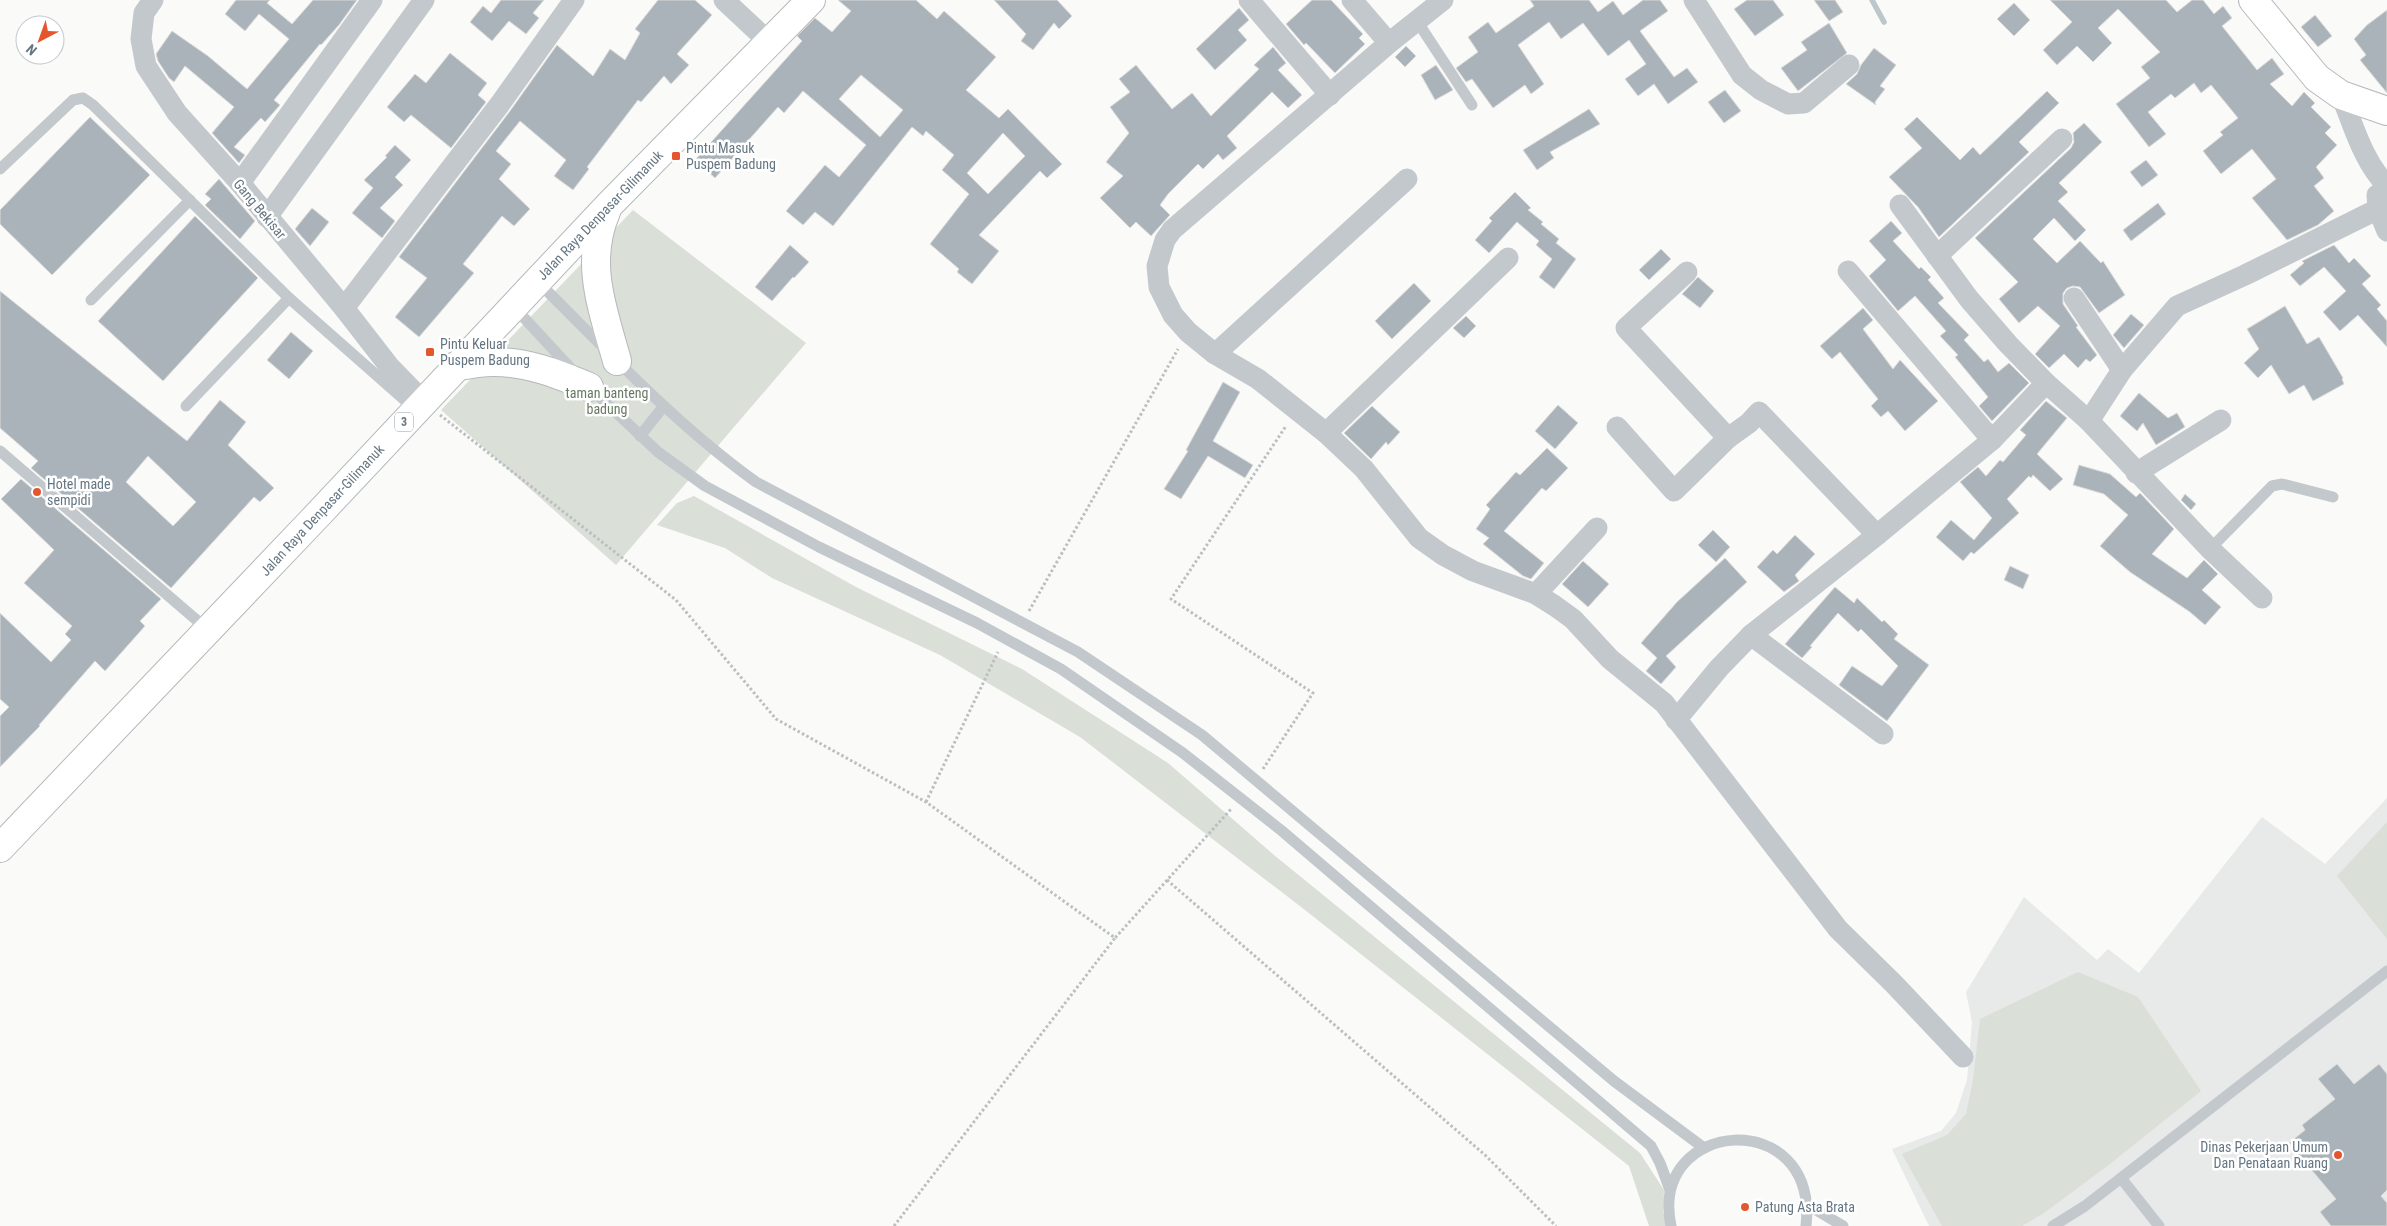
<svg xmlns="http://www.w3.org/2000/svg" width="2387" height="1226" font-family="'Roboto Condensed',sans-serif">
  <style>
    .built { fill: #e8e9e9 }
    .green { fill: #dadfd7 }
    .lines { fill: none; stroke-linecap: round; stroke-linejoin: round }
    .stream { stroke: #bbc7cb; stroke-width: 5.5 }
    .building { fill: #aab3b9; stroke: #dcdcda; fill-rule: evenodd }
    .primary-casing { stroke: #b5babe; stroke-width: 30 }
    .trunk-casing { stroke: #b4b9bd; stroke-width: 30 }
    .path { stroke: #bbbfc2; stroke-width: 3; stroke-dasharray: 2.5 2.5; stroke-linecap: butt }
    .service { stroke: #c3c8cc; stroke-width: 11 }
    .minor { stroke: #c3c8cc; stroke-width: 21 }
    .primary { stroke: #fff; stroke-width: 28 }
    .trunk { stroke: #fff; stroke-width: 28 }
    .poi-dot { fill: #e4572e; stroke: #fff; stroke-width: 2 }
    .labels { text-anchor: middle; stroke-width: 5; stroke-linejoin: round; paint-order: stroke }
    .shield { fill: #fff; stroke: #939fa8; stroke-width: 1 }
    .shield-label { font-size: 12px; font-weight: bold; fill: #657683 }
    .poi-label { font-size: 14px; fill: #657683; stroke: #fff; text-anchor: start }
    .street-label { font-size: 14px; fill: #657683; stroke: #fff }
    .park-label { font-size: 14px; fill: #687a64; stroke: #fff }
  </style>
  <rect width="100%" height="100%" fill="#fafaf8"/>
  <polygon class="built" points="2387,798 2387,1226 1929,1226 1892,1149 1941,1131 1956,1113 1967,1080 1972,1022 1966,992 2024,897 2097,960 2108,949 2139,973 2262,817 2325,864"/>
  <g class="green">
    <polygon points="633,210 806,343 616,565 441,410"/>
    <polygon points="694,496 856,587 1022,669 1168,763 1274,855 1640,1153 1664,1190 1663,1212 1667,1226 1649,1226 1629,1166 1305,910 1080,737 940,655 772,578 725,548 657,525 677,503"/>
    <polygon points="2387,822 2387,939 2337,876"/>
    <polygon points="2078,972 2138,997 2201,1091 2106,1167 2044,1213 2022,1226 1942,1226 1902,1154 1947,1135 1966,1114 1973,1080 1980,1019"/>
  </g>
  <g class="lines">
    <polyline class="stream" points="1872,0 1884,22"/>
  </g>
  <g class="building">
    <polygon points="236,0 270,0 267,3 292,24 313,0 357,0 339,25 321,45 320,44 274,100 280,105 265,122 261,118 234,147 245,155 239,163 212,133 234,107 185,66 174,82 169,78 158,61 156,54 172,31 208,56 247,89 289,39 259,14 245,31 225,14"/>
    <polygon points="501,0 544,0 533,13 539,18 526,34 509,21 492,41 470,22 483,6 491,13"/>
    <polygon points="658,0 695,0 712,15 677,54 689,65 671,84 664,76 641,102 638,100 587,167 589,169 573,190 554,176 566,160 520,121 496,151 511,164 499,179 530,209 514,226 502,216 463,264 474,273 419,337 395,317 427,278 399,257 510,111 557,45 593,76 610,49 625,60 640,33 635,29"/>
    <path d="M838,0H916L937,19L944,11L996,57L966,90L999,118L1008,109L1062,164L1047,178L1040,171L979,235L999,251L972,284L957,272L959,269L930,244L969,194L942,170L954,155L926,131L923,136L912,127L833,226L815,212L803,225L786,211L825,165L839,177L866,145L803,91L784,113L778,107L715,178L695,160L802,41L797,36L815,18L832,32L851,11ZM861,75L903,110L880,137L839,99ZM1003,133L1025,156L988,194L967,173Z"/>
    <polygon points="994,0 1057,0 1072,16 1059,29 1054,23 1033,50 1021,41 1026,34"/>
    <polygon points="1312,0 1331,0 1363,34 1359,38 1365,44 1335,73 1306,43 1304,45 1286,24"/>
    <polygon points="1530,0 1589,0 1598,12 1613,1 1623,15 1643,0 1660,0 1668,11 1640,31 1674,77 1687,68 1698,82 1668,104 1654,84 1638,96 1625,79 1646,64 1629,40 1608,56 1583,23 1561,39 1549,22 1518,45 1544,84 1531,94 1525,85 1493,108 1472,79 1466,82 1456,68 1478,52 1468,37 1488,22 1496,33 1534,6"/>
    <polygon points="1747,0 1773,0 1784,15 1755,36 1734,9"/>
    <polygon points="1814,0 1835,0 1843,12 1829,21"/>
    <polygon points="2050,0 2166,0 2177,12 2192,0 2203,0 2214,14 2223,6 2232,18 2222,26 2257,70 2272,58 2284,74 2270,84 2292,106 2304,92 2315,103 2311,107 2331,127 2325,133 2337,145 2316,167 2324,178 2314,186 2334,211 2318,225 2287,240 2252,198 2276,179 2252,149 2221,174 2203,151 2223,135 2220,132 2238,118 2211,85 2201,93 2194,83 2175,98 2171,94 2148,112 2166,134 2149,147 2116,104 2150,78 2141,67 2160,52 2118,9 2098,28 2112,43 2093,62 2077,46 2057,65 2043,50 2072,22"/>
    <polygon points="2014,3 2030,20 2014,36 1997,19"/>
    <polygon points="1239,8 1249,20 1238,30 1247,40 1215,70 1196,49"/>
    <polygon points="2387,10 2387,93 2360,60 2366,55 2354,39 2367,25"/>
    <polygon points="2315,15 2332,36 2318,47 2301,27"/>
    <polygon points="1829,23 1847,53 1798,91 1781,68 1807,50 1801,42"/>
    <polygon points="1406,46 1416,56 1405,67 1395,57"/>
    <polygon points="1273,47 1286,63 1278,70 1302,95 1288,108 1272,92 1227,136 1237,148 1223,160 1218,154 1203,169 1198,164 1168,194 1160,205 1170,215 1151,236 1136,222 1130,228 1100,198 1123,176 1106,162 1129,133 1110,107 1130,92 1119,79 1136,65 1172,109 1192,93 1211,116 1259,69 1254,65"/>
    <polygon points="1874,48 1896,65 1880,86 1885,89 1875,102 1876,105 1846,84 1857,74 1861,65"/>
    <polygon points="450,53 487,83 478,95 486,102 451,148 411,115 404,122 387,107 415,74 426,83"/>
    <polygon points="1436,65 1453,90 1435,100 1421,75"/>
    <polygon points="1725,90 1741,111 1724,123 1708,102"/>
    <polygon points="2047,91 2059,103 2019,142 2029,152 1939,237 1918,207 1889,177 1922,148 1904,129 1917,117 1960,160 1973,147 1980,155"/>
    <polygon points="1589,109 1600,124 1550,152 1554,158 1537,170 1523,150"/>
    <polygon points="90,117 150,175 52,275 0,224 0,210"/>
    <polygon points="2084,123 2102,142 2059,183 2068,192 2058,201 2086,230 2075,241 2054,218 2033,239 2057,263 2080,241 2101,263 2103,261 2125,295 2099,313 2080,287 2073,286 2067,288 2063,293 2063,304 2078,326 2076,327 2097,355 2090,362 2086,359 2078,368 2064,354 2049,368 2035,354 2060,326 2038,306 2019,323 1999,299 2018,282 1975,238 2071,148 2074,142 2073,133"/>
    <polygon points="395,145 411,160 395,177 403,185 380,208 395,221 382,238 352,213 373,188 364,180 387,157 385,156"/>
    <polygon points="2146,160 2158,175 2142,187 2130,172"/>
    <polygon points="219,179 255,221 240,239 205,205 211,199 205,194"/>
    <polygon points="1515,192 1531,208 1528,210 1543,222 1541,224 1559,239 1556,243 1576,259 1554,289 1539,277 1552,259 1536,245 1539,241 1517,222 1489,253 1475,240 1492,221 1489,218"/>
    <polygon points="2158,203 2166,214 2131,241 2123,230"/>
    <polygon points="312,208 329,222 310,246 295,229"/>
    <polygon points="195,216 258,278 163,381 98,321"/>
    <polygon points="1891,221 1902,233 1893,241 1919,269 1921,267 1931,277 1928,280 1944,298 1938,303 1969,335 1964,340 1984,362 1988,359 1998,372 2009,363 2029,383 1992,421 1979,406 1988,397 1955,357 1958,355 1940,336 1946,331 1915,296 1898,311 1869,276 1886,260 1869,241"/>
    <polygon points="790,245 809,262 794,278 793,277 772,301 755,287"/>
    <polygon points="2334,245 2349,263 2354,258 2371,276 2362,284 2381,305 2377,309 2387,321 2387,347 2358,315 2340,331 2323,312 2346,291 2324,267 2300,286 2290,275 2304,263 2302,261"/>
    <polygon points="1661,249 1671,259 1649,280 1639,270"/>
    <polygon points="1698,277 1714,291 1700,308 1682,294"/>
    <polygon points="1414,283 1431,301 1392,339 1375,321"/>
    <path d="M0,291L187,441L220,400L246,422L228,445L274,488L260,502L254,497L171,588L31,468L38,461L0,428ZM148,456L196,502L173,526L126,482Z"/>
    <polygon points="2285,306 2307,344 2319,337 2343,378 2342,379 2344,384 2313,401 2304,385 2289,394 2271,365 2258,378 2244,363 2259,349 2247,329"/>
    <polygon points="1863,308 1873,320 1863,329 1893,369 1900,360 1938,401 1905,431 1888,411 1881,417 1871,406 1878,399 1840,352 1832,359 1820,346"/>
    <polygon points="2131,314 2144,325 2124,348 2113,335"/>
    <polygon points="1466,316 1476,326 1464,338 1453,328"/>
    <polygon points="291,332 313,351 289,379 267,360"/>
    <polygon points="1223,382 1240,392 1213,441 1253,465 1245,478 1208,456 1181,499 1164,489 1188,451 1186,450"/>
    <polygon points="2139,393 2168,418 2177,413 2185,427 2156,445 2143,423 2137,431 2120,416"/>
    <polygon points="2046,401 2067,418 2037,454 2063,479 2050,491 2033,475 2031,478 2029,476 2007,499 2019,513 1974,554 1971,552 1963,561 1936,537 1951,520 1974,540 1992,518 1960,482 1978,467 1986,476 2000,460 2003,462 2026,435 2020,430"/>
    <polygon points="1558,405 1578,423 1555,449 1535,431"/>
    <polygon points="1372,406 1400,432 1388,445 1386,442 1371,459 1344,433"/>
    <polygon points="1547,448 1568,468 1546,491 1542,488 1504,531 1544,563 1531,579 1523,576 1483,544 1489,538 1476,529 1490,509 1486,505 1516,472 1520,475"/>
    <polygon points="2079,465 2110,474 2136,497 2140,493 2174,529 2152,554 2187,578 2204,560 2218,574 2202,590 2221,607 2205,625 2190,612 2130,572 2100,546 2128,515 2104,494 2073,485"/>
    <polygon points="21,479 161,599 140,621 145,626 105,671 95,661 39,725 40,726 0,767 0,716 9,707 0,699 0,613 51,662 71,640 65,634 72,626 24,583 54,550 1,499"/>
    <polygon points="2185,494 2196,504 2191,510 2181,500"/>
    <polygon points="1713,530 1730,547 1716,562 1698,545"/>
    <polygon points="1795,535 1815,554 1795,575 1799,581 1784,592 1757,567 1773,550 1777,554"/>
    <polygon points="1725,558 1747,582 1666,656 1676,667 1661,684 1646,671 1657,658 1641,643 1677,602"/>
    <polygon points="1583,561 1609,584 1588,607 1562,584"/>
    <polygon points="2010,566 2029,575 2023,589 2004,580"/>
    <polygon points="1835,587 1854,603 1857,598 1882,622 1884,620 1898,634 1894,639 1929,665 1887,721 1839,685 1852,666 1882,686 1898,666 1861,629 1858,632 1838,613 1810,646 1812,647 1802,658 1785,644"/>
    <polygon points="2337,1064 2354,1084 2379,1064 2387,1074 2387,1190 2381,1196 2387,1203 2387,1226 2331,1226 2320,1212 2336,1199 2289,1143 2305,1130 2302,1125 2335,1099 2318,1079"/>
  </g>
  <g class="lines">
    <defs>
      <polyline id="primary" points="2253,0 2317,78 2341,95 2387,111"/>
      <g id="trunk">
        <path d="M606,212C584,263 603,310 617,361"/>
        <path d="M456,366C468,365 480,362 491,362C526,361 558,374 589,387"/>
        <polyline points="0,848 312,521 610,204 811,0"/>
      </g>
    </defs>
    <use href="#primary" class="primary-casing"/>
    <use href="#trunk" class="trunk-casing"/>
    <g class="path">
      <polyline points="440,415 676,600 776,719 926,802 1115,938 1232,808"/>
      <polyline points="1029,611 1178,349"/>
      <polyline points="1263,769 1313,693 1171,599 1286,426"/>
      <polyline points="926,802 998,652"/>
      <polyline points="1167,880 1485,1155 1556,1226"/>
      <polyline points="894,1226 1115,938"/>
    </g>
    <g class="service">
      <polyline points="1417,21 1472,105"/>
      <polyline points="0,169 73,100 83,98 93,105 289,298 416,410"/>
      <path d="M537,281C608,351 675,424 756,482L1078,652L1202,735L1614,1081L1704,1148"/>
      <polyline points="91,300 190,200"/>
      <polyline points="514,307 576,374"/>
      <polyline points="589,387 658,452 705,486 819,547 977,623 1061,669 1183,753 1282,831 1651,1146 1660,1163 1670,1190"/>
      <polyline points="186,406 289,298"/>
      <polyline points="640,436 663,407"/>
      <polyline points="0,451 207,629"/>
      <polyline points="2210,549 2272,486 2282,484 2333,497"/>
      <polyline points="2121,1178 2159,1226"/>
      <polyline points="1808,1205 1843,1226"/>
      <path d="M1671,1226C1648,1118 1819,1105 1806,1226"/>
      <polyline points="2053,1226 2085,1206 2387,971"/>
    </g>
    <g class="minor">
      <polyline points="153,0 144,13 141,39 146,66 177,113 240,183 344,308 389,366 423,401"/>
      <polyline points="724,0 770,43"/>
      <polyline points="1249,0 1330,95"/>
      <polyline points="1352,0 1389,43"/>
      <polyline points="1443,0 1389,43 1172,230 1165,240 1157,266 1159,287 1173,315 1188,332 1215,354 1258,379 1326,433 1364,469 1419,538 1443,555 1473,571 1536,594 1555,606 1573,619 1610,659 1664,703 1838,929 1894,984 1963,1057"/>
      <polyline points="1694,0 1742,75 1761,90 1788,104 1804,103 1849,65"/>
      <path d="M2341,95C2354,127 2363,161 2387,186"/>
      <polyline points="240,183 372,0"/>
      <polyline points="2377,195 2378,209 2387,231"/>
      <polyline points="1900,205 1969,299 2008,344 2046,383 2089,421 2210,549 2262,598"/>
      <polyline points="267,217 424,0"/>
      <polyline points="1937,256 2062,139"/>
      <polyline points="1848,271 1992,440"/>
      <polyline points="1687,272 1626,328 1728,438 1749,423 1759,412 1877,535"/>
      <polyline points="2074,298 2122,370"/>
      <polyline points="344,308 500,104 574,0"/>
      <polyline points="1215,354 1407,179"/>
      <polyline points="2089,421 2122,370 2177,306 2245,275 2378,209 2387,200"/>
      <polyline points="1617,427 1674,491 1728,438"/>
      <polyline points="1326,433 1508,258"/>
      <polyline points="2136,473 2221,420"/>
      <polyline points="1536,594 1597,528"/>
      <polyline points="1751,635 1883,734"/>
      <polyline points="1676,720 1719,668 1751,635 1877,535 1992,440 2046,383"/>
    </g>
    <use href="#primary" class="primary"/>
    <use href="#trunk" class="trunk"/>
  </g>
  <g class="poi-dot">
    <rect x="671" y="151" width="10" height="10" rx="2.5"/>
    <rect x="425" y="347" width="10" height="10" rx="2.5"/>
    <circle cx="37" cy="492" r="5"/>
    <circle cx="2338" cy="1155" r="5"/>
    <circle cx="1745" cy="1207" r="5"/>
  </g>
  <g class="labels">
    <rect class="shield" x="395" y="412.5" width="18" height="19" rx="4"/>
    <g class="shield-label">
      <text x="404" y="426">3</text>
    </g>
    <g class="poi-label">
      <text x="686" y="153">Pintu Masuk<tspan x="686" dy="16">Puspem Badung</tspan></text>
      <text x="440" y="349">Pintu Keluar<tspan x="440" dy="16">Puspem Badung</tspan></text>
      <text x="47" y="489">Hotel made<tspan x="47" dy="16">sempidi</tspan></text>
      <text x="2328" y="1152" text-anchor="end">Dinas Pekerjaan Umum<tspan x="2328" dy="16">Dan Penataan Ruang</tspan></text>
      <text x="1755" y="1212">Patung Asta Brata</text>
    </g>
    <g class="street-label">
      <text transform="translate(260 209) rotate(50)" y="5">Gang Bekisar</text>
      <text transform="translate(600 215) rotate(-46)" y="5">Jalan Raya Denpasar-Gilimanuk</text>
      <text transform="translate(322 510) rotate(-47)" y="5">Jalan Raya Denpasar-Gilimanuk</text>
    </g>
    <g class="park-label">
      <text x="607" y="398">taman banteng<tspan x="607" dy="16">badung</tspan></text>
    </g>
  </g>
  <g transform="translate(40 40) rotate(221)"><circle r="24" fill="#ffffff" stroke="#c1c8cd"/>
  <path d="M0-4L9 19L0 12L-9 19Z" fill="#e4572e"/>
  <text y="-8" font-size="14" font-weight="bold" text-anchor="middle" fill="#657683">N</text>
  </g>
</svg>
